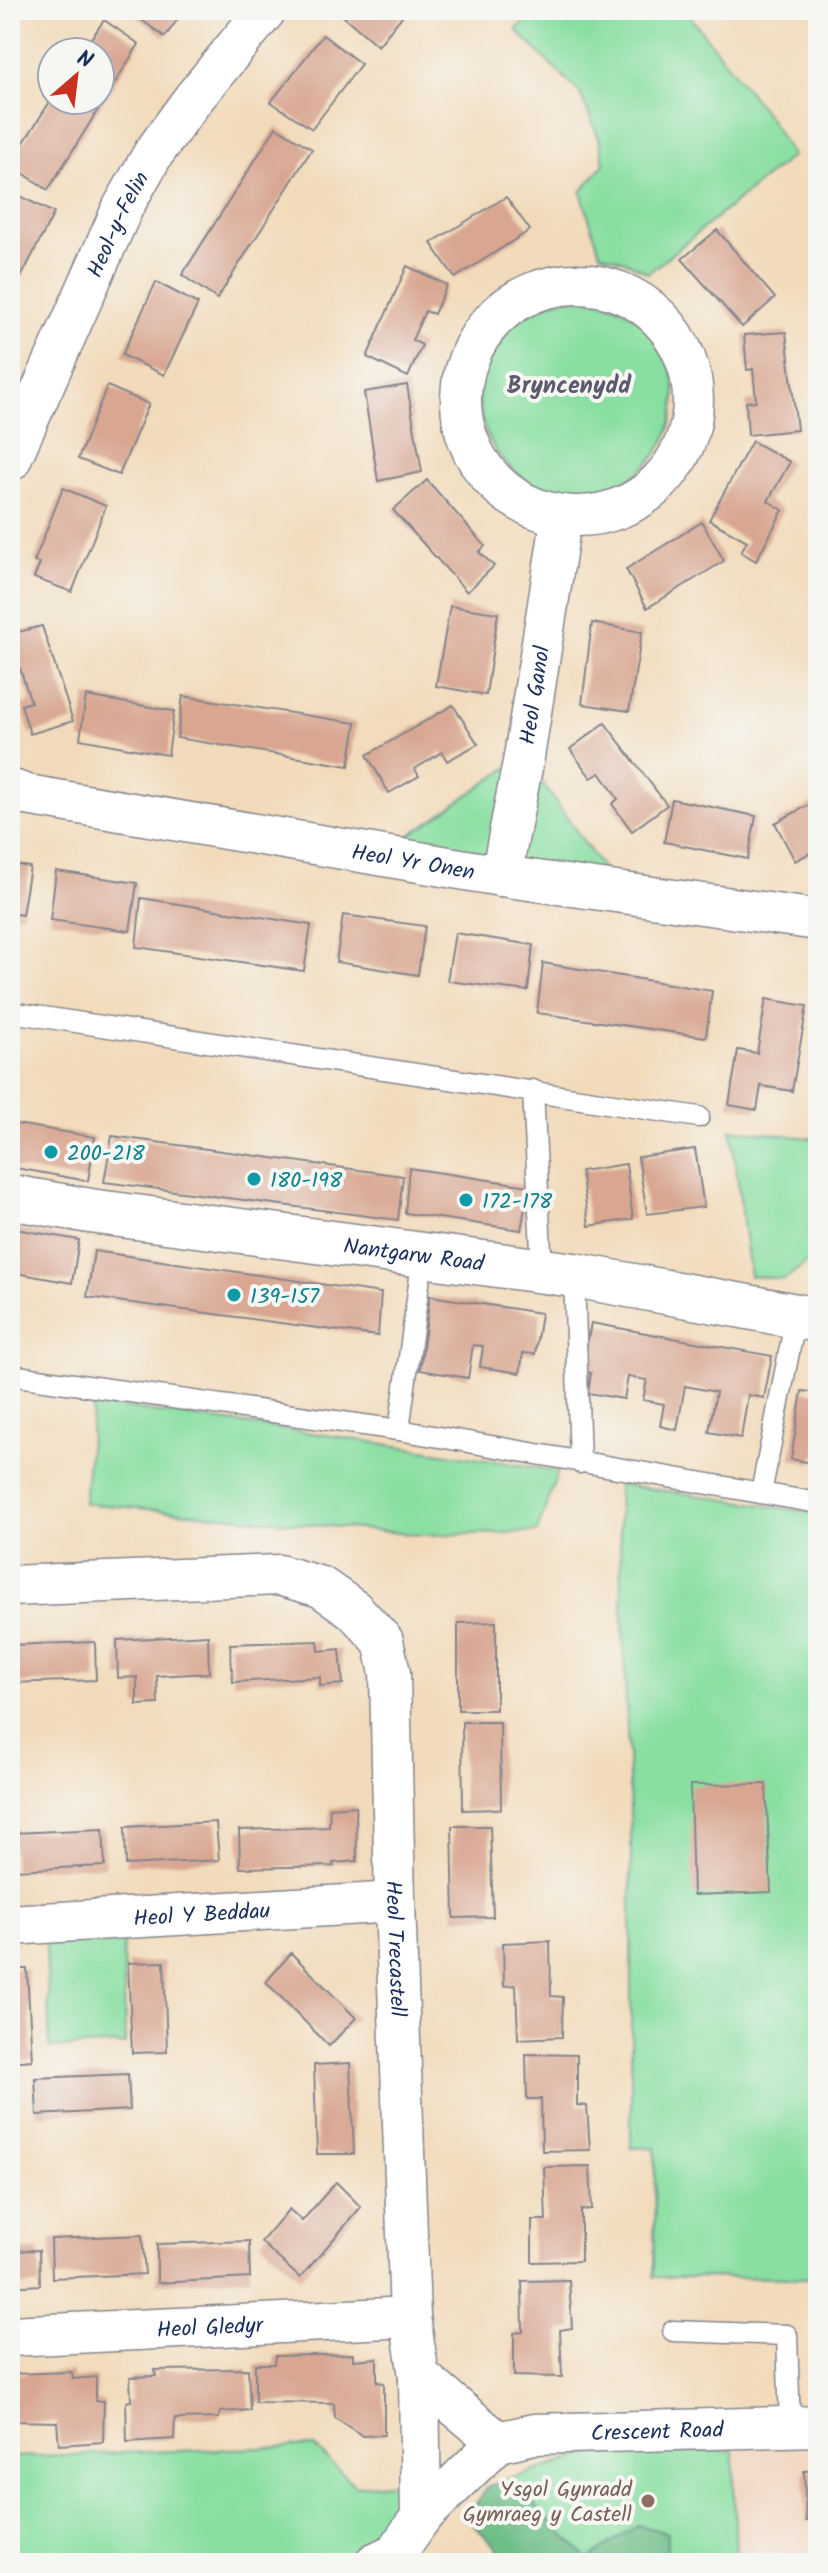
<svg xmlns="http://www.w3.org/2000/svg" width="828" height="2573" font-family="Kalam,sans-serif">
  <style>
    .built { fill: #f2d4be }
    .green { fill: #89dfa2; stroke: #528780; stroke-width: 2 }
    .forest { fill: #6ebe88; stroke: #447673; stroke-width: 2 }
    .building { fill: #d8a691 }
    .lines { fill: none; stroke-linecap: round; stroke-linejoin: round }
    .lane-casing { stroke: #86858c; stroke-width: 23 }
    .street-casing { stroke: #86858c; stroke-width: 43 }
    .secondary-casing { stroke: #86858c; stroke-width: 47 }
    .lane { stroke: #fff; stroke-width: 20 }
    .street { stroke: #fff; stroke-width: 40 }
    .secondary { stroke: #fff; stroke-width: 44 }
    .culture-dot { fill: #0f9aa8; stroke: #f6f6f2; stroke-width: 3 }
    .education-dot { fill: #8d6e63; stroke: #f6f6f2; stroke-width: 3 }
    .labels { text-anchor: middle; stroke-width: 8; stroke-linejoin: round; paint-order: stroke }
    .street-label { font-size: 22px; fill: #1b2f5e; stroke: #f6f6f2 }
    .culture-label { font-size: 22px; fill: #0d838f; stroke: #f6f6f2; text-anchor: start }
    .education-label { font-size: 22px; fill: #785e54; stroke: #f6f6f2; text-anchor: end }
    .neighbourhood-label { font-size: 24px; font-weight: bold; fill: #5d5970; stroke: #f6f6f2 }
  </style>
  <rect width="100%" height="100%" fill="#f6f6f2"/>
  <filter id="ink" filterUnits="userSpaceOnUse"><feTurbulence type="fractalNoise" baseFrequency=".0125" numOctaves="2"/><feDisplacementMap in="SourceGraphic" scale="16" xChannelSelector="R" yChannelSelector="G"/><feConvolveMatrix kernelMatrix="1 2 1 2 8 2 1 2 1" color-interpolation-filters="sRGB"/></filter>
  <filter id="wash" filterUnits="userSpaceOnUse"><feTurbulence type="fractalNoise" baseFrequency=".006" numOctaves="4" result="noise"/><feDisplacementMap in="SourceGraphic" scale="32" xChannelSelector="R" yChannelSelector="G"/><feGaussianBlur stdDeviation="1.8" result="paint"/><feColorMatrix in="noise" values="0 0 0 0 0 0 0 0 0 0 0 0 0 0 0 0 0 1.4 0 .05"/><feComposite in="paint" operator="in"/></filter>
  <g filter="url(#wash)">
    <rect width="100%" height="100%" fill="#f2dbbb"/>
    <polygon class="built" points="818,2447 818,2563 512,2563 466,2517 489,2486 589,2454"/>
    <g class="green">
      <polygon points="536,10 685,10 770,119 792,156 648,273 625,261 600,253 581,192 604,164 599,138 580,93 516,30"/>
      <circle cx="577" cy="396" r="98"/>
      <polygon points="524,757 619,892 379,856"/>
      <polygon points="731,1129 818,1139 818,1216 811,1259 785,1279 750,1276"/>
      <polygon points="93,1404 326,1435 558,1471 537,1532 422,1535 84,1503"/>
      <polygon points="618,1484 818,1513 818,2278 654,2277 655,2147 631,2148 631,1837"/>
      <polygon points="123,1918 125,2044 50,2048 45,1923"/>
      <polygon points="314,2446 355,2486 421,2480 375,2563 10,2563 10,2457"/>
      <polygon points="733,2450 736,2563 667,2563 669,2551 588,2560 509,2479 589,2454"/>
    </g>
    <polygon class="forest" points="509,2479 588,2559 639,2525 667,2533 667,2563 512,2563 466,2517 489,2486"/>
    <g id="blocks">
      <g class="building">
        <polygon points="128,10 184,10 165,37"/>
        <polygon points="347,10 407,10 378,46 343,16"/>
        <polygon points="104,20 139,44 48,190 10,164 51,100 100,100 100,52 82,52"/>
        <polygon points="323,35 361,64 312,129 271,102"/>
        <polygon points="276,127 312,149 217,299 182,275"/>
        <polygon points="10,191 54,213 17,285 10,281"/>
        <polygon points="506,197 530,230 455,278 431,243"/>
        <polygon points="717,230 775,298 742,327 682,259"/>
        <polygon points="407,266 447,285 434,314 425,311 412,340 422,345 408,377 367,357"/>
        <polygon points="156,282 198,304 164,375 122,355"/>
        <polygon points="786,332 797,430 748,435 746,402 756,401 753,369 747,370 744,335"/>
        <polygon points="407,385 422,472 378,481 364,392"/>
        <polygon points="107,386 149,404 119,475 78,459"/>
        <polygon points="752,441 790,462 768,501 783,510 756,561 741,552 747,541 709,520"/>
        <polygon points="427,480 485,546 479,552 494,566 467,592 393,510"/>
        <polygon points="63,488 106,506 72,592 34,578 40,563 34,562"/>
        <polygon points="702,522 724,561 647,608 626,569"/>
        <polygon points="450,606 498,613 486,695 436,686"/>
        <polygon points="592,623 642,632 629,711 582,704"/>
        <polygon points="42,626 73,721 30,734 21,705 31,702 20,669 11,671 10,634"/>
        <polygon points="86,696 174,711 168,755 80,739"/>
        <polygon points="183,696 356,723 349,766 177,738"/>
        <polygon points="453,705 478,744 447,761 442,752 415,769 419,776 389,793 367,755"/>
        <polygon points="605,723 667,805 632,831 612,804 618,799 608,784 600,773 591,778 570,749"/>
        <polygon points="672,799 756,816 748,859 664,842"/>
        <polygon points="818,800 818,849 795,861 775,823"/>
        <polygon points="10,864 30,867 22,915 10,913"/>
        <polygon points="56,871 137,883 130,931 50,920"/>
        <polygon points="141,898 311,925 304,971 136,947"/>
        <polygon points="343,915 425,926 418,975 336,962"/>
        <polygon points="455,933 533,945 528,991 447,981"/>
        <polygon points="543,963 712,991 706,1037 537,1013"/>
        <polygon points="766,999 807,1006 792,1091 761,1086 757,1110 729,1105 738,1050 757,1053"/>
        <polygon points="10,1123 95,1137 88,1181 10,1167"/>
        <polygon points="112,1136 403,1176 398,1220 104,1182"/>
        <polygon points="695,1149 704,1207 647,1214 638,1157"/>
        <polygon points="626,1164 633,1219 589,1226 581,1171"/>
        <polygon points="409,1168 529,1186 521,1230 405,1213"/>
        <polygon points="10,1228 79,1240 72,1283 10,1272"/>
        <polygon points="94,1251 381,1293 378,1336 87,1297"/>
        <polygon points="430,1296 541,1313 535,1354 523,1353 520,1373 480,1367 483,1346 473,1345 468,1378 420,1370"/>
        <polygon points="591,1323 772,1356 764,1398 748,1395 741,1438 709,1432 716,1392 685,1386 677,1430 660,1426 664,1404 643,1400 647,1380 628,1377 624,1399 588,1393 591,1373 582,1371"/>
        <polygon points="802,1391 818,1393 818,1455 815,1455 812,1463 791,1459"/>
        <polygon points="496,1622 496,1710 458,1710 458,1623"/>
        <polygon points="208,1635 209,1673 157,1676 158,1704 137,1705 137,1677 118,1678 117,1640"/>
        <polygon points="318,1641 319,1651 340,1649 343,1684 320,1686 320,1677 233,1682 230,1644"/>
        <polygon points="95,1642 96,1680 10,1683 10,1645"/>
        <polygon points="462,1722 500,1722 501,1809 463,1810"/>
        <polygon points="766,1784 771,1892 693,1895 690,1785"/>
        <polygon points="356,1806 357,1861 333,1863 334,1866 240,1868 239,1830 329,1827 330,1808"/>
        <polygon points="216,1822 219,1860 126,1865 125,1827"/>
        <polygon points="452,1826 490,1826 493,1917 454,1918"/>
        <polygon points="103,1829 105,1866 14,1870 13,1833"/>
        <polygon points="550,1941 551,1996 563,1997 562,2037 518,2039 516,1985 504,1986 503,1943"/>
        <polygon points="291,1953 356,2018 329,2046 266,1982"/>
        <polygon points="164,1962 167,2052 132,2053 128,1963"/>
        <polygon points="10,1969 27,1969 32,2060 10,2062"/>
        <polygon points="526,2054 577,2055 577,2105 587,2106 590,2150 542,2151 541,2099 527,2099"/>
        <polygon points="350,2063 354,2154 317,2154 314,2065"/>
        <polygon points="128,2074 130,2110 37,2115 35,2078"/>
        <polygon points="590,2166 592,2209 581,2210 581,2261 532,2262 532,2220 546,2220 544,2167"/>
        <polygon points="336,2182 361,2207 300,2278 261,2242 289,2209 302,2221"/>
        <polygon points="142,2235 145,2274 52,2278 51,2239"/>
        <polygon points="249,2241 250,2278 157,2283 157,2244"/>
        <polygon points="39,2250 40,2285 10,2287 10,2251"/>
        <polygon points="569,2280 572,2328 560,2330 562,2377 514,2376 514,2333 523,2332 522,2281"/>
        <polygon points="353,2354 353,2360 377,2358 377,2382 384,2383 384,2435 363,2436 335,2418 334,2403 255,2402 255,2364 274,2364 275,2356"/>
        <polygon points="248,2369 250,2410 220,2412 219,2418 175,2419 174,2439 127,2442 126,2402 131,2401 130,2377 156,2376 155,2370"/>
        <polygon points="72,2372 73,2379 96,2377 96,2401 104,2401 103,2442 59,2445 57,2422 10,2421 10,2374"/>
        <polygon points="818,2470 818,2520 806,2521 804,2471"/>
      </g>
    </g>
  </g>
  <g filter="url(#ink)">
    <use href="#blocks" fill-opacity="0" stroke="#86858c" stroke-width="2"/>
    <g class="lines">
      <defs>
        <g id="lane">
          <polyline points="10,1012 699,1117"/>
          <polyline points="533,1090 542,1271"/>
          <polyline points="574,1275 580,1463"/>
          <polyline points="10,1375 399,1430 818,1503"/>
          <polyline points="399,1430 423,1255"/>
          <polyline points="761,1493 796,1317"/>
          <polyline points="673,2331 787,2335 790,2427"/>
        </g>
        <g id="street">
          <circle cx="577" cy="400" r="116"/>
          <path id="s1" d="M10,461L123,207L153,154L193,99L266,10"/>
          <path id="s2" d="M10,789L27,795L501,876L818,920"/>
          <path id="s3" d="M501,876L524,757L562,515"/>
          <path id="s4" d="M10,1586L279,1575L321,1587L354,1610L383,1641L390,1673L395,1902L410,2317L419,2376L498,2442L421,2517L396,2553L375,2563"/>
          <path id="s5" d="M10,1925L395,1902"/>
          <path id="s6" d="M10,2336L410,2317"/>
          <polyline points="419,2376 421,2517"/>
          <path id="s7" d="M498,2442L534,2434L818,2426"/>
        </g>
        <g id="secondary">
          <path id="s8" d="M10,1197L90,1211L574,1275L818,1320"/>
        </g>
      </defs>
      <use href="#lane" class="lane-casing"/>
      <use href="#street" class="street-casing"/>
      <use href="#secondary" class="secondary-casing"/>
      <use href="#lane" class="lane"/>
      <use href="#street" class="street"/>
      <use href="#secondary" class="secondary"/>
    </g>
  </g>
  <g class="culture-dot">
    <circle cx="51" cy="1152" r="8"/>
    <circle cx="254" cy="1179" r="8"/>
    <circle cx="466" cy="1200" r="8"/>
    <circle cx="234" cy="1295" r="8"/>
  </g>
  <circle class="education-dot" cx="648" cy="2501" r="8"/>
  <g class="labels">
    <g class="street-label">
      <text dy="8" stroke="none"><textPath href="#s1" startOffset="260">Heol-y-Felin</textPath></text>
      <text dy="8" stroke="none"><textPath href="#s3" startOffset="184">Heol Ganol</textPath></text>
      <text dy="8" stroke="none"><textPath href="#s2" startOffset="410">Heol Yr Onen</textPath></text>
      <text dy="8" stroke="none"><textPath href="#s8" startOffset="408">Nantgarw Road</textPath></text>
      <text dy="8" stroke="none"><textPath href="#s5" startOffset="192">Heol Y Beddau</textPath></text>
      <text dy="8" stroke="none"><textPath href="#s4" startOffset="704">Heol Trecastell</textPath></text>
      <text dy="8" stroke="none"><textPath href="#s6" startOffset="200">Heol Gledyr</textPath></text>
      <text dy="8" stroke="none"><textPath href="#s7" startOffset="160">Crescent Road</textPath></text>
    </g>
    <g class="culture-label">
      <text x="67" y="1160">200-218</text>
      <text x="270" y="1187">180-198</text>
      <text x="482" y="1208">172-178</text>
      <text x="250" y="1303">139-157</text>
    </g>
    <g class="education-label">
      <text x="632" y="2496">Ysgol Gynradd<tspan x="632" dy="25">Gymraeg y Castell</tspan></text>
    </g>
    <g class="neighbourhood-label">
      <text x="569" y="393">Bryncenydd</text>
    </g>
  </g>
  <rect width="828" height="2573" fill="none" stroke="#f6f6f2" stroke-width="40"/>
  <g transform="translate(76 76) rotate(28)"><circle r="38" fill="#f6f6f2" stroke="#9ea6b7" stroke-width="2"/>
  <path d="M0-6L14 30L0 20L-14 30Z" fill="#c8321e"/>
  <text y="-12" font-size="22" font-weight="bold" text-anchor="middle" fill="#1b2f5e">N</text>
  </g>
</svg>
